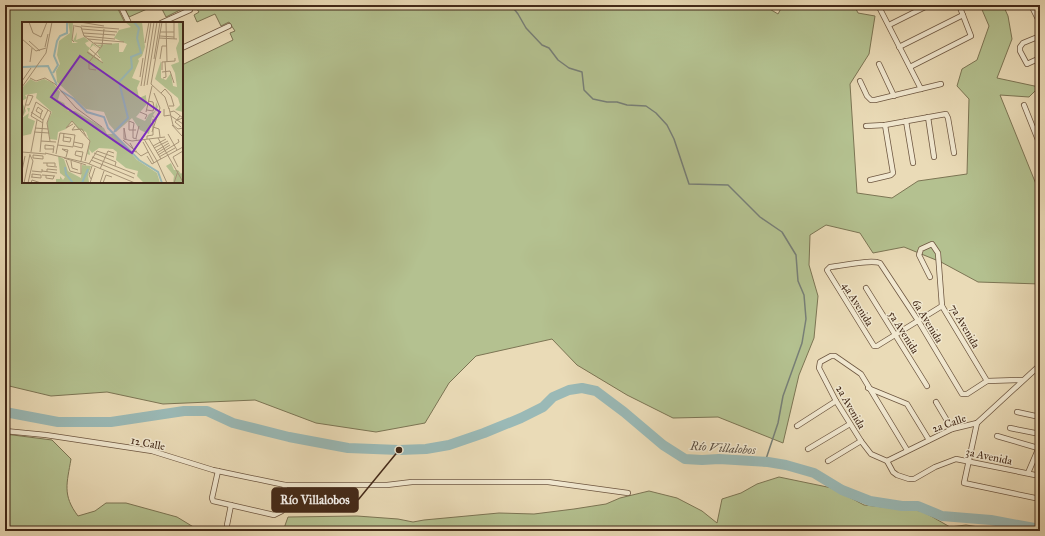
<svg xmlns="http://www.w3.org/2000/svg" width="1045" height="536" font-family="'IM FELL Great Primer',serif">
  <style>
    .green { fill: #b4c190; stroke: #7c7554 }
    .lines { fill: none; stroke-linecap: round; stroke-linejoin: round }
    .stream { stroke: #777f77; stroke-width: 1.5 }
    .river { stroke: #9ab9b6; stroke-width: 10 }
    .minor-casing { stroke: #6d5640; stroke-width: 6 }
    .minor { stroke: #f1e8d0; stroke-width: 4.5 }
    .labels { text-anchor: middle; stroke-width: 3; stroke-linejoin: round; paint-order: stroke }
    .street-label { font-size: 11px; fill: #432918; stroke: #f1e8d0 }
    .water-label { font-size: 12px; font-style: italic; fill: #594d40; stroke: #f1e8d0 }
    .inset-river { fill: none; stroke: #9ab9b6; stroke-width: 2 }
    .inset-road { fill: none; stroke: #a79477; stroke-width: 1 }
    .view { fill: #7b2cbf; fill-opacity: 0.15; stroke: #7b2cbf; stroke-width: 2 }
    .inset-edge { fill: none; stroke: #432918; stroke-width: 2 }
    .leader { fill: none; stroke: #432918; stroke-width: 1.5 }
    .callout-dot { fill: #432918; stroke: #f1e8d0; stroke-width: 1.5 }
    .callout { fill: #432918; stroke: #432918; stroke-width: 1.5 }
    .callout-label { font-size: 12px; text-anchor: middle; font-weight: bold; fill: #fff }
  </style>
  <rect width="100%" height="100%" fill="#eadbb7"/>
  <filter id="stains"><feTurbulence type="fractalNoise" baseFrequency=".005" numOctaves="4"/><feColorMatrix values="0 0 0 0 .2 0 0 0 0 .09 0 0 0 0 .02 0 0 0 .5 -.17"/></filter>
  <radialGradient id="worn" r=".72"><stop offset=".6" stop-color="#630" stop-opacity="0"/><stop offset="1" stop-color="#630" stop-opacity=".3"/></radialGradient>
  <g class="green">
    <polygon points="5,5 116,5 125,23 23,23 23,182 182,182 182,65 233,40 230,33 235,31 229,22 221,26 215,14 197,22 194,15 199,12 194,5 763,5 778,14 783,5 854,5 858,13 875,16 869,54 850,84 857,193 892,198 918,181 967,174 969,99 957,86 962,69 977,60 989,26 980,5 1003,5 1008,16 1012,39 997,78 1039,87 1029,97 1000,95 1040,194 1040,284 978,282 941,262 904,247 873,253 860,233 826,225 810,235 809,265 818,296 814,338 799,375 783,443 718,417 673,418 627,395 577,365 552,339 476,356 449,383 425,423 376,432 316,423 255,400 163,404 107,392 51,396 5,385"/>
    <polygon points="123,5 156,5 129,17"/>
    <polygon points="160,5 190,5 166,17"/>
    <path d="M5,434L52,440L71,459C67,483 62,495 78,516L95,511L106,503H126L177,517L200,531H5Z"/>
    <polygon points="779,477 832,488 864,505 922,511 950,527 966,525 1004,531 283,531 288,517 357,516 398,519 413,522 424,520 499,513 534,514 574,509 606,504 620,498 649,491 677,498 702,511 717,523 722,499 741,493 757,484"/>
  </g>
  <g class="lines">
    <polyline class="stream" points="511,5 518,14 526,28 542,45 549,48 558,60 569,68 582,72 584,90 593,99 607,102 617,102 627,105 646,106 656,113 667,125 674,139 689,184 728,185 760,217 782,232 796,255 798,281 804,295 806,319 802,343 783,396 778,423 765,462"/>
    <polyline class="river" points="5,412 58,422 111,422 184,411 207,411 233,423 289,437 348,448 399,450 426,449 449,445 484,433 521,418 543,407 553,397 569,390 582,388 596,391 624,412 663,445 685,459 702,460 719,459 768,462 786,465 814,473 842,490 870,501 902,506 918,506 942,516 991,520 1040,529"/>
    <defs>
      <g id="minor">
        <polyline points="120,5 129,23"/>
        <polyline points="878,5 921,89"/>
        <polyline points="1031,5 1040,23"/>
        <polyline points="161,23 190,10"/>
        <polyline points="889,25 929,5"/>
        <polyline points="1040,36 1023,43 1020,47 1020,51 1027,64 1040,58"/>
        <polyline points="899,47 963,15"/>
        <polyline points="182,48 229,26"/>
        <polyline points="879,64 894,96"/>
        <polyline points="910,67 971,36 959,5"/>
        <polyline points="860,81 867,96 871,100 875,100 941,84"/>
        <polyline points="1024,105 1040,145"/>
        <polyline points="928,117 934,157"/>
        <polyline points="906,121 913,163"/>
        <polyline points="866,126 885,125 946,114 948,118 954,153"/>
        <polyline points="870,180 891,175 893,173 885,125"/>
        <polyline points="930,277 919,255 921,249 932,244 938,253 942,306 987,381"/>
        <polyline points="866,288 927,386"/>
        <path d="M942,306L877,346H874L827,270L830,267C842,266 870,259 880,263L919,322L962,394H967L987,381L1022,380"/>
        <polyline points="868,388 907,404 929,440"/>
        <polyline points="936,402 952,429"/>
        <polyline points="1017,412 1040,417"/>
        <polyline points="977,423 964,483 1040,499"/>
        <polyline points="797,426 836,401"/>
        <polyline points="1010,428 1040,434"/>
        <polyline points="5,431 46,435 152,451 213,470 285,485 387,485 412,482 548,482 628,493"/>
        <polyline points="997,436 1038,448"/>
        <polyline points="808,449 850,424"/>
        <polyline points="907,450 861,374 835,356 831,356 820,362 819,368 836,401 861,441 871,454 887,461 952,429 977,423 1040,365"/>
        <polyline points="828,461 861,441"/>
        <polyline points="887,461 893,472 897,475 909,479 914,479 935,467 956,459 1040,476"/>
        <polyline points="218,471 212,498 213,501 274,515 282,511 285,485"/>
        <polyline points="1028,473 1040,445"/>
        <polyline points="227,525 231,505"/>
      </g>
    </defs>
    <use href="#minor" class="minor-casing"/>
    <use href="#minor" class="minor"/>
  </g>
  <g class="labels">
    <g class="street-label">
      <text transform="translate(858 304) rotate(58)" y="4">4a Avenida</text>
      <text transform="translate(928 321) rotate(59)" y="4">6a Avenida</text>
      <text transform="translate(965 326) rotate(60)" y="4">7a Avenida</text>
      <text transform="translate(904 332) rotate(58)" y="4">5a Avenida</text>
      <text transform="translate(851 407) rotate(60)" y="4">2a Avenida</text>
      <text transform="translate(949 423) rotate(-19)" y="4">2a Calle</text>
      <text transform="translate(148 443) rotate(11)" y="4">12 Calle</text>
      <text transform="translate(989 456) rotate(12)" y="4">3a Avenida</text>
    </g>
    <g class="water-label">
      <text transform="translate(723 448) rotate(4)" y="4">Río Villalobos</text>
    </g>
  </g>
  <g transform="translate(22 22)">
    <rect width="161" height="161" fill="#eadbb7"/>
    <path d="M46,0H51L50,21H56L51,19L55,10L54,18L62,15L67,19L63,21L65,24L68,26L70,21L77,27L71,23L66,29L81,41L75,30L79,25L74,23L97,21V30H101L105,22L92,16L97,8L109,5L103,0H120L123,25L120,34L116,37L117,39L110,56L118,59L115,66L117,76L124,73V75L125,82L114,95L123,99L127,92L133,89L134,80L136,85L131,93L133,96L130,95L127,112L118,108L110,96L94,110L87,102L82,90L64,87L35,60L34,49L38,42L35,33L37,19L48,11ZM156,0H161V90L153,88L158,83L156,76L133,57L139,39V56L144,58L149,51L151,64L155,65L153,51L149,43L157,40L154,26L157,19ZM8,57L14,60L22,57L31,61L38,70L36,78L42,81L46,89H53L82,106L85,112H92L115,138L135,151L138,161H122L115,154L116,149L104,146L94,138L95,130L91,127L77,126L70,131L67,127L68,133L65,132L68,120L64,110L56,107L50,99L44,107L36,110L35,118L28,117L25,101L30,90L14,76L15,71L3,73L5,76L0,79V66ZM1,82L4,89L0,96L7,91L5,86H8L6,96L13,99L9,112L0,114V89ZM36,134L42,137L46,149L59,156L60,143L69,144L66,153L67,160L34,161V157H38V154L41,158L43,155L38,151ZM149,141L152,148H156L159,152L161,149V161H151L152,154L144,144Z" fill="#b4c190"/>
    <path class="inset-river" d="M0,45L26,44L35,63M31,51L36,43L32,34L35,19L38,14L45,11V0M161,61V79M39,69L52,77L65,90L82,95L86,106L117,138L136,150L140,161M92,110L106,96L97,60L110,46L109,35L119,31L115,16L117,6L112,0M43,145L44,152L51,161M60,161L66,147"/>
    <path class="inset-road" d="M7,0L11,11L19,15L25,0M58,0L82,4M140,0L129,62L143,75L147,87M144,0L145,40M152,0V17M53,4L59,5L62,14L78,26M59,4L97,7M60,7L95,10M138,10H152M61,11L93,13M62,14L93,17M138,14L152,15M137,16L155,17M0,17L14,29L24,26M66,17L102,20M7,19L18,29M52,20L50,18L52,3M72,21L90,22M123,21L127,0M23,25L26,12M68,27L78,36M132,37L138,0M138,37L140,24H145M77,38L65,30L81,41M8,40L10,26M74,48L67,47V40L80,24L82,7M140,48V40L153,39V36M140,50L148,49L152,61M118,55L121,36M8,56L14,59L23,56L33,62L54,86L80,105M141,56L144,55L143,40M0,59L9,46M125,63L135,0M119,64L129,0M122,64L132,0M0,65L24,31L30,0M139,71L143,67L149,74L152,84H147M147,86L151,103L156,107L161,106M142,87V94L149,93M125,88L131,89L132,85L131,80L126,79M9,90L21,98M118,90L125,93L123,97M124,90L130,64M148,90L152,89L161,96L155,98M149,94L161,102M158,94L153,100L159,105M0,96L6,73L11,74L7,83H4M18,96L20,89H21L16,85L14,89L19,92M21,101L9,94L14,80L29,90L25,101L28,119M51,102L44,106L50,99L68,119L63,139M150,103L160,114M53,104L50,108L60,107L64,114M131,105L137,107L138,115M13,106L26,107M114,108H107V99L112,101L111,108V116L115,117M12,110L27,111M130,110L138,86L132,71M146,112L155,128M42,115L49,116L48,120L41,119L42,111M114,116L117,104M136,116L161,160M104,117L102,106V117L110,119L143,115M122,117L135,139L130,142L125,134M125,117V114L131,113V97M127,117L139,137M101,118L119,134L126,130M19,119L34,120M121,120L132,141M108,121L113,130L115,129M52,124L60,126L61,122L52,120M131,124L144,117M132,126L146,119M134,129L147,121M0,130L24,132M9,130L15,98M18,130L21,98L26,88M23,131L65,141L113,161M31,131L32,124L23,123V127H31M72,131L94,140L93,144M135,131L148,123M34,132L38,111L53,113L51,125L36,123M11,133L21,134V137L11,136V133M136,133L157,120L156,117M44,135L46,128L40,127L45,130M70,135L113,152M137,135L153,126M42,136L64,143M44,138L48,149L59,152V142M69,138L112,156M49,139L50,146L56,148M59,139L61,130L54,129L53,133L60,135M21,141H33V144M25,141V144L35,145M67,142L75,129L92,135M156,145L151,135L161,129M78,147L86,129L92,131M0,149L3,134M10,149L20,150V147M20,149L35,151M25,150V147L35,148M20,153L33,154M24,153V156L31,157L32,154M9,155L19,156V153M10,155V152L19,153M69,157L67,153L70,144M2,161L8,132M6,161L11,139L8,133M9,161L10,158L19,161M68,161L73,146M78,161L82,149M81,161L84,153L90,155M145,161L135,139L161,125M152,161L156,149"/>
    <path class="view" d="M58,34L138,90L110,131L29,75Z"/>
    <rect width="161" height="161" class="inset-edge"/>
  </g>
  <path class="leader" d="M399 450L358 500"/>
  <circle class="callout-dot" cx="399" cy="450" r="4"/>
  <rect class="callout" x="272" y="488" width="86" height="24" rx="4"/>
  <g class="callout-label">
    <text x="315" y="504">Río Villalobos</text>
  </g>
  <rect width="1045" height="536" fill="none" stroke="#eadbb7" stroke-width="20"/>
  <rect x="6" y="6" width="1033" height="524" fill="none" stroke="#432918" stroke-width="2"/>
  <rect x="10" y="10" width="1025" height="516" fill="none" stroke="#432918"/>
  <rect width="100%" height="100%" filter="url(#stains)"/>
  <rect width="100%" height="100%" fill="url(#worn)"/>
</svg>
